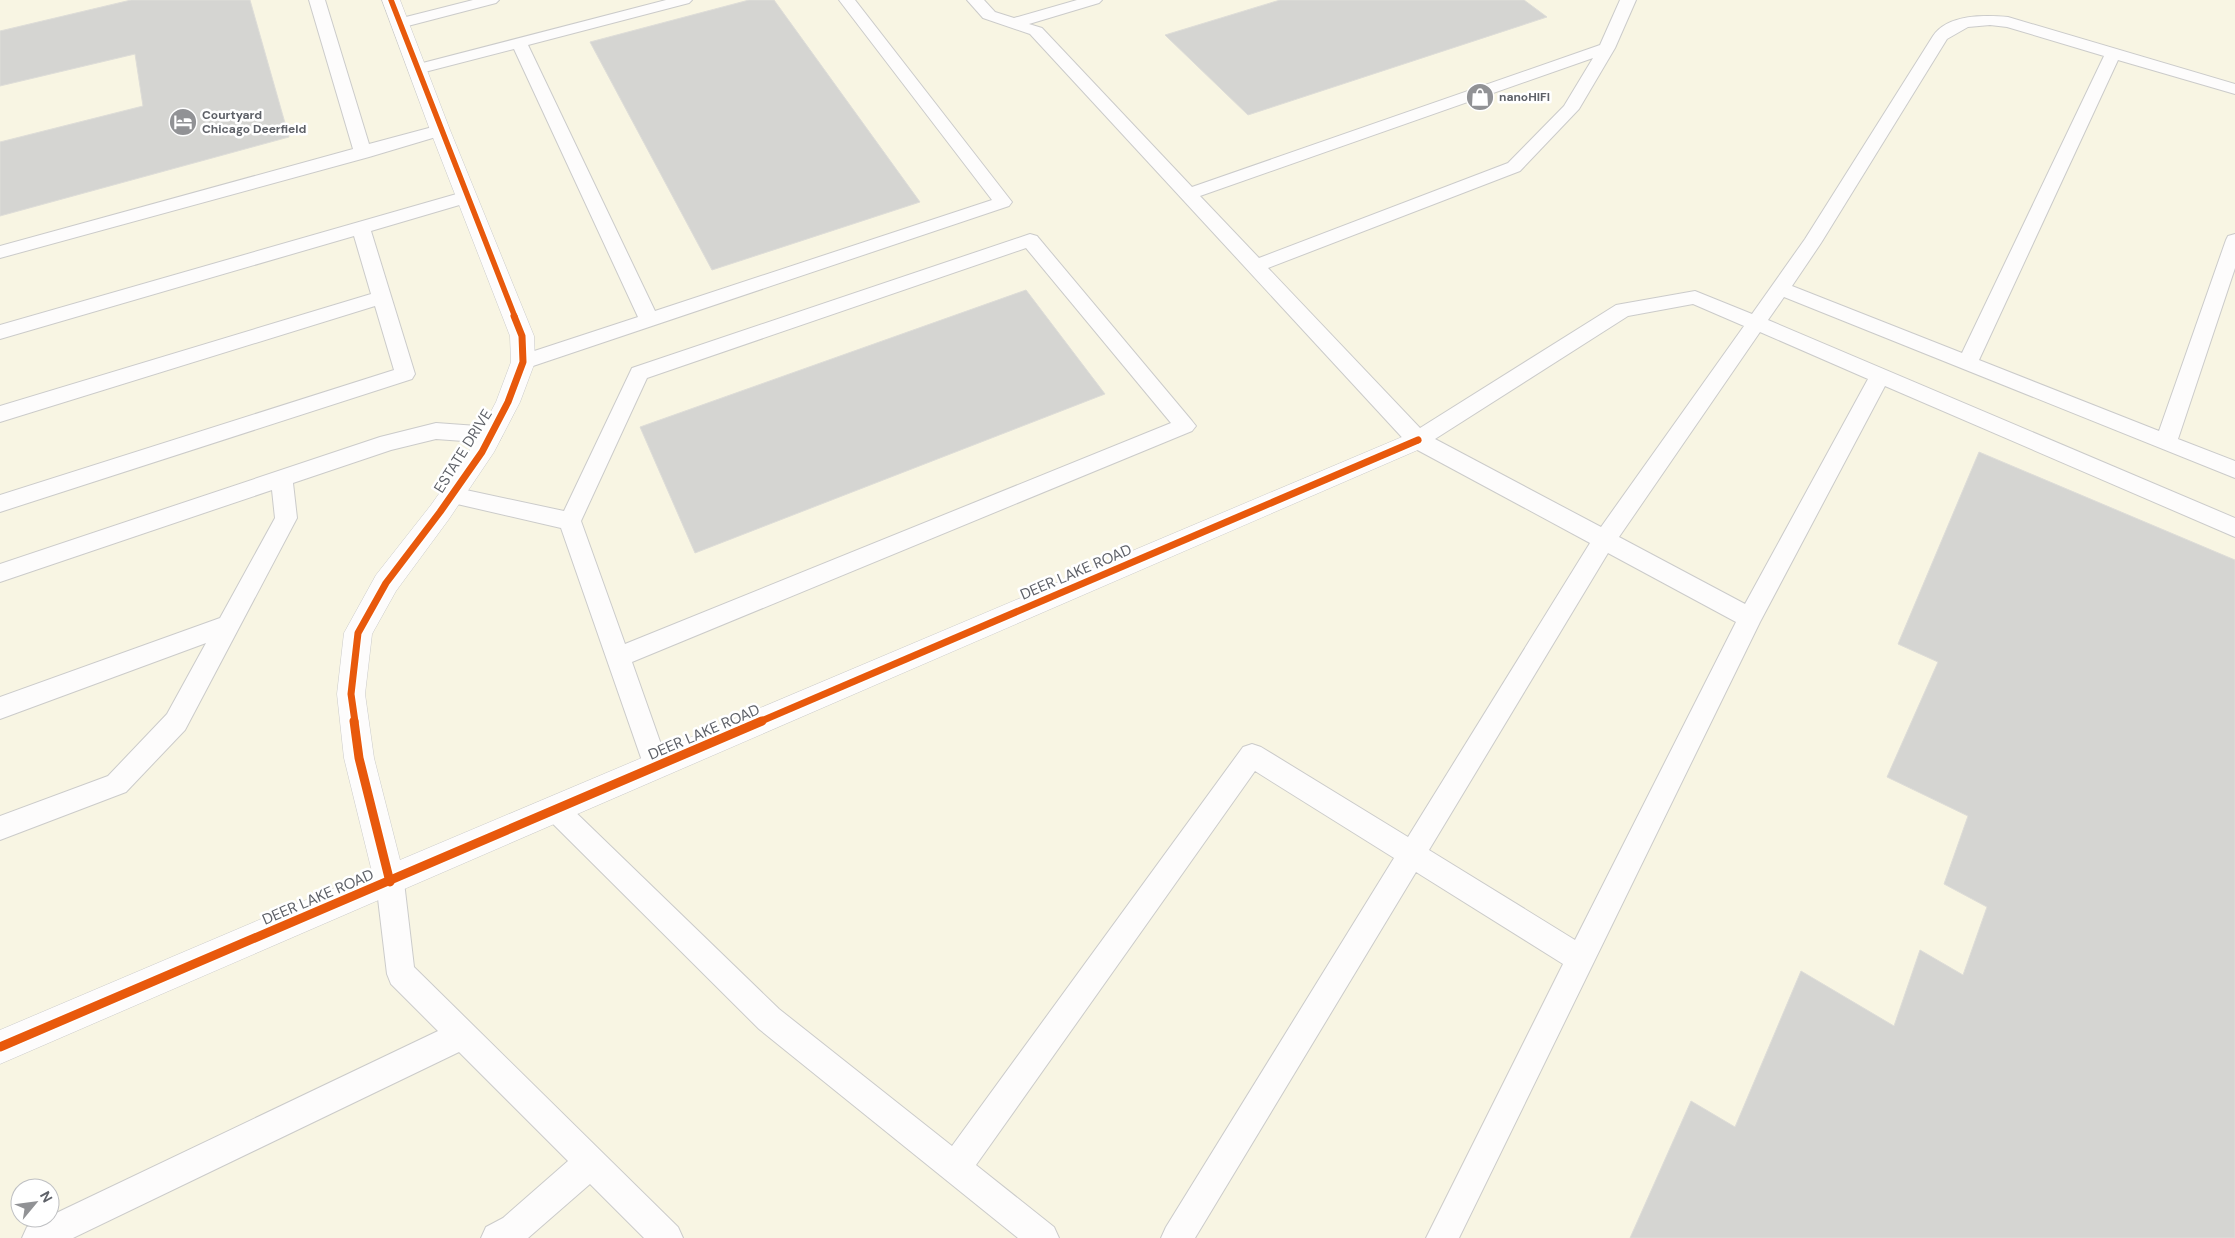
<svg xmlns="http://www.w3.org/2000/svg" width="2235" height="1238" font-family="'DM Sans',sans-serif">
  <style>
    .commercial { fill: #f8f5e3; fill-rule: evenodd }
    .building { fill: #d5d5d2; stroke: #deddd8 }
    .lines { fill: none; stroke-linecap: round; stroke-linejoin: round }
    .lane-casing { stroke: #cbcbca; stroke-width: 2 }
    .street-casing { stroke: #cbcbca; stroke-width: 1 }
    .lane { fill: #fdfcfc; fill-rule: evenodd }
    .street { fill: #fdfcfc; fill-rule: evenodd }
    .cycleway-far2-casing { stroke: #fff; stroke-width: 8 }
    .cycleway-far1-casing { stroke: #fff; stroke-width: 10 }
    .cycleway-casing { stroke: #fff; stroke-width: 12 }
    .cycleway-far2 { stroke: #e8590c; stroke-width: 5.5 }
    .cycleway-far1 { stroke: #e8590c; stroke-width: 7 }
    .cycleway { stroke: #e8590c; stroke-width: 9 }
    .labels { text-anchor: middle; stroke-width: 5; stroke-linejoin: round; paint-order: stroke }
    .far-poi-label { font-size: 12px; font-weight: bold; fill: #5e6168; stroke: #fff; text-anchor: start }
    .street-label { font-size: 15px; fill: #5e6168; stroke: #fff }
  </style>
  <rect width="100%" height="100%" fill="#efeee9"/>
  <path class="commercial" d="M0,0H2235V1238H0ZM20,1188H50V1218H20Z"/>
  <g class="building">
    <polygon points="131,0 250,0 289,137 0,216 0,142 143,106 135,54 0,86 0,31"/>
    <polygon points="749,0 774,0 920,202 712,270 590,42"/>
    <polygon points="1280,0 1524,0 1547,17 1248,115 1165,35"/>
    <polygon points="1026,290 1105,394 695,553 640,427"/>
    <polygon points="1979,452 2235,560 2235,1238 1630,1238 1691,1101 1735,1127 1801,971 1894,1026 1920,950 1963,975 1987,907 1944,884 1968,816 1887,777 1938,662 1898,644"/>
  </g>
  <g class="lines">
    <defs>
      <g id="lane">
        <polygon points="309,0 325,0 369,144 440,125 446,126 449,130 446,134 369,157 0,258 0,246 353,149"/>
        <polygon points="473,0 499,0 496,3 400,28 394,26 392,23 394,20"/>
        <polygon points="666,0 692,0 689,3 528,45 655,311 992,200 839,0 855,0 1012,202 1009,206 530,367 523,369 516,367 513,362 516,357 638,317 514,49 417,74 411,72 409,69 411,66"/>
        <path d="M967,0H984L995,12L1014,18L1077,0H1102L1099,3L1029,24L1042,28L1192,187L1600,45L1620,0H1636L1615,48L1579,109L1520,171L1268,268L1420,428L1616,305L1695,291L1752,314L1805,239L1933,36C1948,14 1984,15 2008,17L2235,84V94L2118,60L1979,360L2159,431L2226,240L2228,236L2235,234V268L2178,439L2235,461V478L1784,297L1768,320L2235,518V537L1885,386L1760,622L1459,1238H1426L1563,964L1416,872L1195,1238H1161L1166,1227L1394,858L1255,771L976,1165L1054,1227L1059,1238H1018L759,1029L547,818L543,810L547,802L556,798L565,802L779,1009L952,1146L1243,747L1252,744L1261,747L1408,837L1590,543L1410,446L1030,34L983,18ZM1990,25L2007,27L2104,56L1962,353L1792,286L1821,243L1947,39L1968,27ZM1593,58L1564,106L1508,163L1259,258L1200,196ZM1693,304L1744,326L1601,527L1435,439L1628,316ZM1760,332L1868,379L1745,604L1619,537ZM1608,553L1736,622L1575,940L1429,850Z"/>
        <polygon points="467,191 473,193 476,197 473,201 371,231 415,374 412,379 0,512 0,495 394,370 375,306 0,422 0,406 371,294 354,236 0,339 0,325"/>
        <path d="M1030,234L1037,236L1192,421L1196,426L1192,431L632,662L669,767L665,775L656,778L647,775L561,528L444,501L441,495L444,489L452,487L564,511L632,368ZM1026,248L1171,423L625,644L581,521L647,378Z"/>
        <polygon points="436,423 491,427 499,429 502,435 499,441 491,443 436,439 391,450 293,483 297,518 185,730 126,792 0,840 0,816 108,776 167,714 206,643 0,719 0,697 220,618 275,518 272,490 0,582 0,564 380,437"/>
        <polygon points="390,869 400,873 404,882 414,967 678,1227 683,1238 644,1238 590,1184 528,1238 481,1238 486,1227 503,1218 568,1161 459,1052 73,1238 22,1238 27,1227 45,1218 50,1218 50,1216 438,1031 391,984 387,974 376,882 380,873"/>
      </g>
      <polygon id="street" points="382,0 400,0 450,130 534,336 535,362 520,402 494,452 449,519 396,591 372,634 365,694 374,758 400,860 1409,434 1418,431 1427,434 1430,440 1427,446 402,890 401,893 388,896 0,1064 0,1030 372,872 344,758 337,694 344,633 376,575 431,505 472,447 496,402 511,362 510,336 430,130"/>
    </defs>
    <use href="#lane" class="lane-casing"/>
    <use href="#street" class="street-casing"/>
    <use href="#lane" class="lane"/>
    <use href="#street" class="street"/>
    <defs>
      <polyline id="cycleway-far2" points="391,0 515,317"/>
      <g id="cycleway-far1">
        <polyline points="355,722 351,694 358,633 386,583 440,512 482,452 508,402 523,362 522,336 514,316"/>
        <polyline points="759,722 1418,440"/>
      </g>
      <g id="cycleway">
        <polyline points="354,721 359,758 390,882"/>
        <polyline points="0,1047 762,721"/>
      </g>
    </defs>
    <use href="#cycleway-far2" class="cycleway-far2-casing"/>
    <use href="#cycleway-far1" class="cycleway-far1-casing"/>
    <use href="#cycleway" class="cycleway-casing"/>
    <use href="#cycleway-far2" class="cycleway-far2"/>
    <use href="#cycleway-far1" class="cycleway-far1"/>
    <use href="#cycleway" class="cycleway"/>
  </g>
  <defs>
    <symbol id="shop-disc" viewBox="-11 -11 22 22"><circle r="9.5" fill="#919295" stroke="#fff"/><path d="M-5-2.5h2.3a2.7 3.5 0 0 1 5.4 0H5L5.5 6h-11ZM-1.5-2.5h3a1.5 2.3 0 0 0-3 0Z" fill="#fff"/></symbol>
    <symbol id="hotel-disc" viewBox="-11 -11 22 22"><circle r="9.5" fill="#919295" stroke="#fff"/><path d="M-6-4.5h1.5V1H6V5H4.5V3h-9V5H-6ZM-4 0a1.8 1.8 0 1 1 3.6 0ZM.5 0V-2.5h3Q6-2.5 6 0Z" fill="#fff"/></symbol>
  </defs>
  <g fill-rule="evenodd">
    <use href="#shop-disc" x="1464" y="81" width="32" height="32"/>
    <use href="#hotel-disc" x="167" y="106" width="32" height="32"/>
  </g>
  <g class="labels">
    <g class="far-poi-label">
      <text x="1499" y="101">nanoHIFI</text>
      <text x="202" y="119">Courtyard<tspan x="202" dy="14">Chicago Deerfield</tspan></text>
    </g>
    <g class="street-label">
      <text transform="translate(463 451) rotate(-58)" y="5">ESTATE DRIVE</text>
      <text transform="translate(1076 572) rotate(-23)" y="5">DEER LAKE ROAD</text>
      <text transform="translate(704 732) rotate(-23)" y="5">DEER LAKE ROAD</text>
      <text transform="translate(318 897) rotate(-23)" y="5">DEER LAKE ROAD</text>
    </g>
  </g>
  <g transform="translate(35 1203) rotate(61)"><circle r="24" fill="#ffffff" stroke="#bfc0c3"/>
  <path d="M0-4L9 19L0 12L-9 19Z" fill="#919295"/>
  <text y="-8" font-size="14" font-weight="bold" text-anchor="middle" fill="#5e6168">N</text>
  </g>
</svg>
